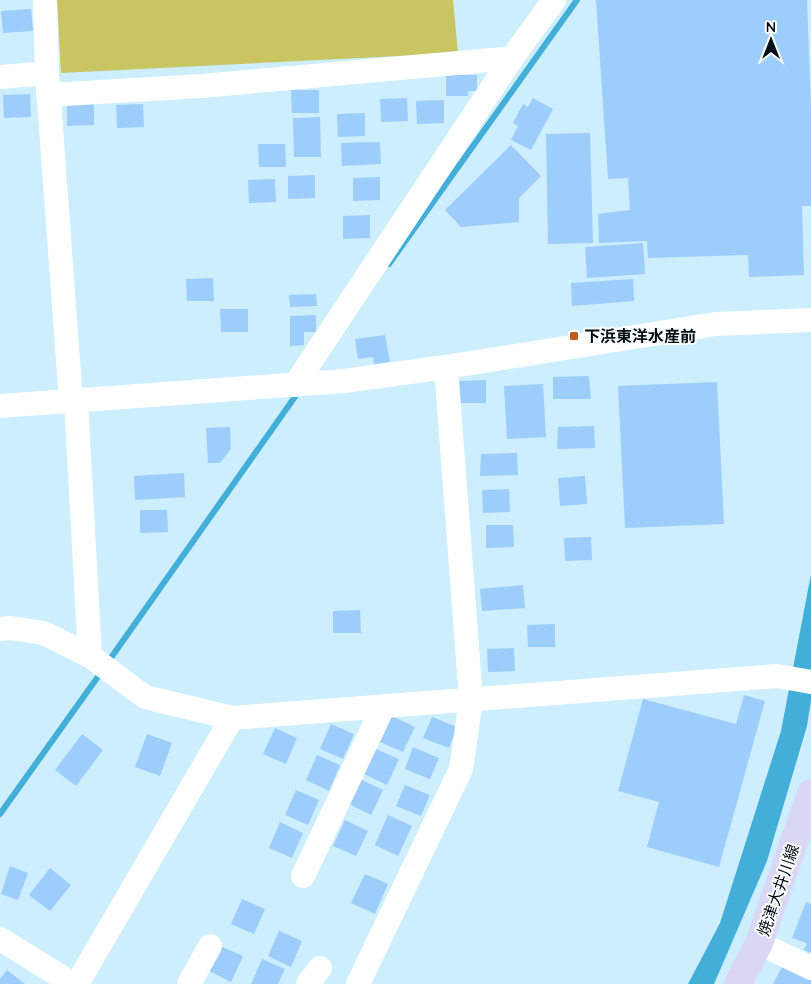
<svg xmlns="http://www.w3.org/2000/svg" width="811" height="984" font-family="Quicksand,'Noto Sans JP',sans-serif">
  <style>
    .green { fill: #c8c562 }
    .water { fill: #43afd8 }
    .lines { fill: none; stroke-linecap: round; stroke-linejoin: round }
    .stream { stroke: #43afd8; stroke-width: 6 }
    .building { fill: #9ccdfb }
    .street { stroke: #fff; stroke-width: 24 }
    .secondary { stroke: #dad7f5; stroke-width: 28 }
    .poi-dot { fill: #bd5b20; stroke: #fff; stroke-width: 2 }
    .labels { text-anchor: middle; stroke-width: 4; stroke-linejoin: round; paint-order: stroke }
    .poi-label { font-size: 16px; font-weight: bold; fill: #000f17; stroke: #fff; text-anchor: start }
    .street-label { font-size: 16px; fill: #000f17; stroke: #fff }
  </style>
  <rect width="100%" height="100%" fill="#cceefd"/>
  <polygon class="green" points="57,0 453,0 458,53 61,73"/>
  <polygon class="water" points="811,574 811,700 807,726 767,861 714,984 688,984 720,923 781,731"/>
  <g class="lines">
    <g class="stream">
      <polyline points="389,264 577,0"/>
      <polyline points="108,662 299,391"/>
      <polyline points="0,814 102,671"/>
    </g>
  </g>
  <g class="building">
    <polygon points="596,0 807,0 811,108 811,206 802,206 804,275 749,277 748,255 648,258 647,241 599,243 598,214 630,210 628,178 608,179"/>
    <polygon points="31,9 33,31 3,33 1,11"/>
    <polygon points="446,75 477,75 477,91 468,91 468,96 446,96"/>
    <polygon points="291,90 319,90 319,113 292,113"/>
    <polygon points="30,94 31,117 4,118 3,95"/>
    <polygon points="407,98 408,121 381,122 380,99"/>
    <polygon points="533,98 553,109 531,150 511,140 518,126 513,123 523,104 528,107"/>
    <polygon points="444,100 444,123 417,124 416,101"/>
    <polygon points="94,102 94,125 67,126 67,103"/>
    <polygon points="143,104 144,127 117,128 116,105"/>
    <polygon points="365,113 365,136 338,137 337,114"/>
    <polygon points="320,117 321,157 294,157 293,118"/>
    <polygon points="590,133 593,243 548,244 546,134"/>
    <polygon points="380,142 381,164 342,166 341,143"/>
    <polygon points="258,144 285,144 286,167 259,167"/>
    <polygon points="511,145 541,176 519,198 519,222 461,227 445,210"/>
    <polygon points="315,175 315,198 288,199 288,176"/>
    <polygon points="380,177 380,200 353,201 353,178"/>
    <polygon points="275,179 276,202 249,203 248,180"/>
    <polygon points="370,215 370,238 343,239 343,216"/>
    <polygon points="643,243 645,274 587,278 585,247"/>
    <polygon points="213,278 214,301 187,301 186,279"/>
    <polygon points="633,279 634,301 572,306 571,283"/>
    <polygon points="316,294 317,306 290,307 289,295"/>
    <polygon points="220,309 248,309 248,332 221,332"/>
    <polygon points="316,315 316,332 304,332 304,345 290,346 290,316"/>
    <polygon points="385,335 390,362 374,364 373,357 358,359 355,339"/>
    <polygon points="589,376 591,399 553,399 553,377"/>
    <polygon points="486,380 486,403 459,403 459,381"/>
    <polygon points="717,382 724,524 625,528 618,386"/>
    <polygon points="543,384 546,437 507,439 504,386"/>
    <polygon points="594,426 595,448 557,449 558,427"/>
    <polygon points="230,427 231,449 220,463 208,463 206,428"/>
    <polygon points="517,453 518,475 480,476 481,454"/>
    <polygon points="184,473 185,497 135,500 134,476"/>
    <polygon points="585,476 587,504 560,506 558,478"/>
    <polygon points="509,489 510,512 483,513 482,490"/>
    <polygon points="140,510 167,510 168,532 140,533"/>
    <polygon points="486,525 513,525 514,547 486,548"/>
    <polygon points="591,537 592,560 565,561 564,538"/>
    <polygon points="523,585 525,608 482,611 480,589"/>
    <polygon points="360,610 361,633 333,633 333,611"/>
    <polygon points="555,624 555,647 528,647 527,625"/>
    <polygon points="514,648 515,671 488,672 487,649"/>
    <polygon points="744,695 765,701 719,867 647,847 659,802 618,791 643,699 736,724"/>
    <polygon points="392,716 415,727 403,752 380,742"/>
    <polygon points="432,717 457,727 449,748 423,738"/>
    <polygon points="331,724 354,734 343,759 320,749"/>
    <polygon points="275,728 297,738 286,764 263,754"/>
    <polygon points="82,734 103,750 76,786 55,770"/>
    <polygon points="147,734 172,743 160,776 135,767"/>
    <polygon points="413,747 439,758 430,779 405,769"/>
    <polygon points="376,749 399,759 387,785 364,774"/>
    <polygon points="317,755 340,765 329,791 306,780"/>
    <polygon points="360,779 383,790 371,815 349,804"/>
    <polygon points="405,785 430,795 421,816 396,806"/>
    <polygon points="296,790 319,800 308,825 285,815"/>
    <polygon points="388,815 412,826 398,856 375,845"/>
    <polygon points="345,820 368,831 356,856 333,846"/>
    <polygon points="280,822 303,833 292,858 269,848"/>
    <polygon points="10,866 28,873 18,900 1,894"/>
    <polygon points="50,868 71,885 50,911 29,895"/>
    <polygon points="365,874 388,884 375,914 351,903"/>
    <polygon points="242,899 265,909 254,934 231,924"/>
    <polygon points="806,902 811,904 811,953 804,950 807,943 792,938"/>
    <polygon points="279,931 302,941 291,967 268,956"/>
    <polygon points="220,946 243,956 231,982 209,971"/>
    <polygon points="262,959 285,969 278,984 251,984"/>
    <polygon points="785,961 811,974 811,984 773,984"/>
    <polygon points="7,970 25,984 0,984 0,979"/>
  </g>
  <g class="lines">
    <g class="street">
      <polyline points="45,0 47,73"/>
      <polyline points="0,77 47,73 71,401"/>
      <polyline points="48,95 202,86 512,58 554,0"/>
      <polyline points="295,385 512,58"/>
      <polyline points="76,401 90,656"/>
      <polyline points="0,406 344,381 446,367 716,324 811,320"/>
      <polyline points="0,629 10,628 44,633 90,656 145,697 232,718 777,676 811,682"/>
      <polyline points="303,876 383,707"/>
      <polyline points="0,939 73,984"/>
      <polyline points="759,943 811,968"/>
      <polyline points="77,984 232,718"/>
      <polyline points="189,984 210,946"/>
      <polyline points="308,984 320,968"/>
      <polyline points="358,984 461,769 471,700 446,367"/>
    </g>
    <polyline class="secondary" points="738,984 759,943 811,793"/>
  </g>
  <rect class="poi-dot" x="569" y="331" width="10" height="10" rx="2.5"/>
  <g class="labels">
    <g class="poi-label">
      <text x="584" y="342">下浜東洋水産前</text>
    </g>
    <g class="street-label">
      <text transform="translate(778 890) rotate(-71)" y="6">焼津大井川線</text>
    </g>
  </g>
  <g transform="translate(771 40)" stroke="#ffffff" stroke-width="4" paint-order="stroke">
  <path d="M0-4L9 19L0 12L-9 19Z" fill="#000f17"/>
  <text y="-8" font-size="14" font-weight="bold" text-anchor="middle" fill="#000f17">N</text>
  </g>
</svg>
